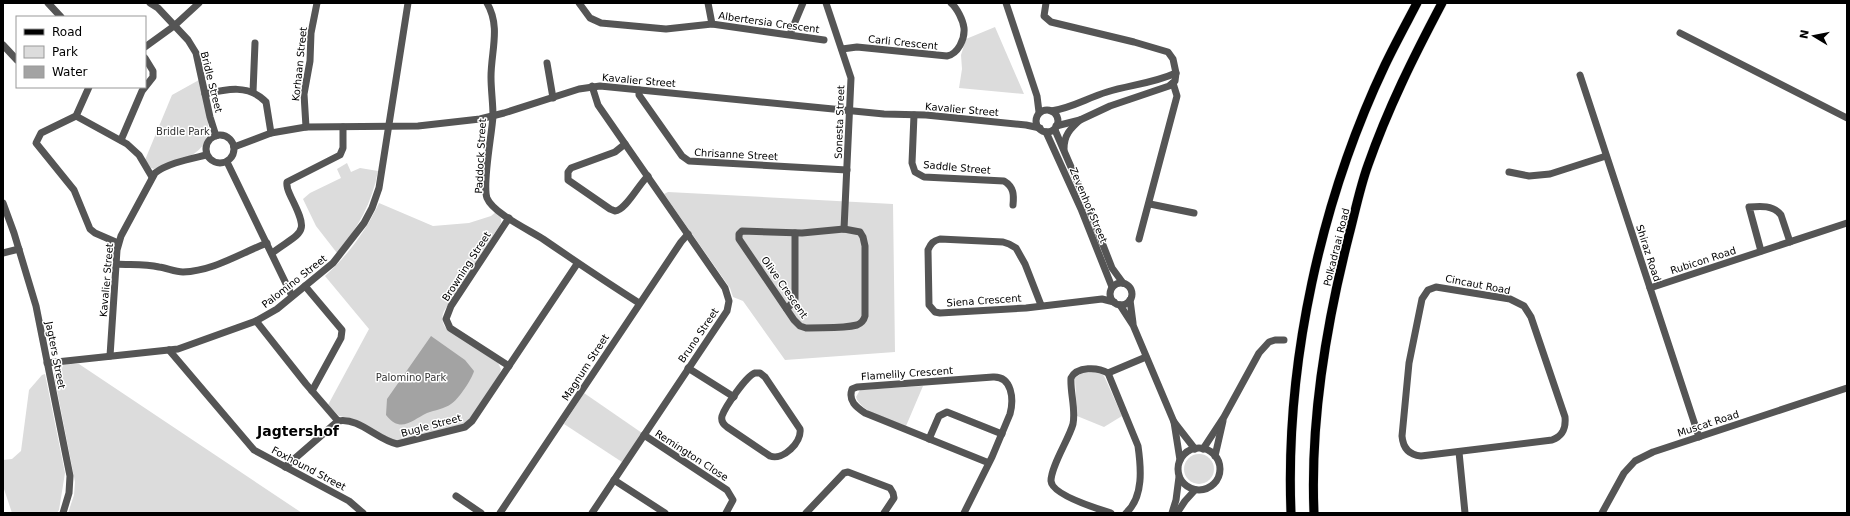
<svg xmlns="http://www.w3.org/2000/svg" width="1850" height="516" font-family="'DejaVu Sans',sans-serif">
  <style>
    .green { fill: #dcdcdc }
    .water { fill: #a3a3a3 }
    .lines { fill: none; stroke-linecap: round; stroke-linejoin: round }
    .major-casing { stroke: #dbdbdb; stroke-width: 10 }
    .minor { stroke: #555; stroke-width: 7 }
    .major { stroke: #000; stroke-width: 9 }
    .labels { text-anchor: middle; stroke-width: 3; stroke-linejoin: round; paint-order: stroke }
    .street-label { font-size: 10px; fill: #000; stroke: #fff }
    .park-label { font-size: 10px; fill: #333; stroke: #fff }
    .district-label { font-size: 14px; font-weight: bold; fill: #000; stroke: #fff }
  </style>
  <rect width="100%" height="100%" fill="#fff"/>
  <g class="green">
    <polygon points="995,27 1024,94 959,88 962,69 961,55 966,39"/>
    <path d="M199,80C204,102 219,137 195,153C184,160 167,164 154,169L151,168L145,160L172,95Z"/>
    <path d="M347,163L351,172L360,168L378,171C372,203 358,228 337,253L316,226L303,199L310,193L341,178L337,169Z"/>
    <polygon points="668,192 893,204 895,352 785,360 743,301 733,297 730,288 664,194"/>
    <path d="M379,203L433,226L469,223L491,216L496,212C500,216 503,219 500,225L444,311C441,318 442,324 447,329L498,363L501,369L499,375L471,417L464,424L400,441L393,440L353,419L339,416L328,405L369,329L325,276C348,255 366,231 379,203Z"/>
    <path d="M79,364L302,513H68L74,495L75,482L54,375C56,363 69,364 79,364Z"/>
    <polygon points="1096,372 1102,373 1105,378 1122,416 1104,427 1077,416 1075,378 1082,373"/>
    <polygon points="45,374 65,473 59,510 57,513 12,513 3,486 3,460 12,459 21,451 29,390 42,375"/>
    <path d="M923,386L906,426C892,420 861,413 856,397L860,390Z"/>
    <polygon points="584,393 642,433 622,462 564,424"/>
    <circle cx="1199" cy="469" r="15"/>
  </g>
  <path class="water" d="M431,336L465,360L474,371C472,379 458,400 451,404C444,409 435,410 427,413C412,420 401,434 386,415L387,399Z"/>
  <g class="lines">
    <defs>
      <g id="major">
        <path d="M1291,513C1285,363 1321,200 1385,65C1395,44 1406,24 1417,3"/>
        <path d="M1314,513C1310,420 1326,325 1349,235C1355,212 1360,187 1368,165C1388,108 1414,56 1442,3"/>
      </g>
    </defs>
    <use href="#major" class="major-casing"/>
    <g class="minor">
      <polyline points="48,3 61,17"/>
      <polyline points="150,3 158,8 188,40 196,53 210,117 216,136"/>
      <path d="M487,3C501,27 491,51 491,77C491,90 493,103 493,116C492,134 482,184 487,198C493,213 529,230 543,239C575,261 606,282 639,303"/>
      <polyline points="579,3 590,18 601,23 666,29 712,24"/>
      <polyline points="708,3 712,24 824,40"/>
      <polyline points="826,3 851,78 844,229"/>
      <polyline points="1006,3 1037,96 1039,112"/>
      <polyline points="1046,3 1044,16 1051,22 1134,42 1168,52 1173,59 1176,73 1175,81 1169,86 1110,106 1080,120 1056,126"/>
      <polyline points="1680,33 1847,118"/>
      <polyline points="790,34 803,3"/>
      <polyline points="3,45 17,60"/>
      <polyline points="145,47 174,26 199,3"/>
      <path d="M842,49L857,47L947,56C958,54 965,39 964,28C963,20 957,8 951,3"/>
      <polyline points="547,63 553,98"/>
      <polyline points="1580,75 1699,437"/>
      <polyline points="592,86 598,105 725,288 729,301 727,311 592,513"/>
      <polyline points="89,87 76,116 41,133 36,143 74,190 90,229 95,233 118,243"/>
      <polyline points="639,90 639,95 682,156 689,161 847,170"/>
      <polyline points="253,92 255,43"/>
      <path d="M205,94C227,89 249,84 266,102L271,133"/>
      <circle cx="1047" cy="121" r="11"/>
      <path d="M1051,111C1072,108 1087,98 1107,92C1130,85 1154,83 1176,73"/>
      <path d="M914,115L912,163L915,172L924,177L1004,181C1014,187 1014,195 1013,205"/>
      <polyline points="76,116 127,144 139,155 152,177"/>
      <polyline points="306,127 304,94 310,61 311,33 317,3"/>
      <polyline points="1055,130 1087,204 1112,268 1123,283"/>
      <polyline points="1046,132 1081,209 1112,287"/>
      <circle cx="220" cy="149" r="14"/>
      <polyline points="121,140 142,91 153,77 153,71 145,58"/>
      <path d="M625,144L615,152L571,168L568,172V180L610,209L615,211C626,210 638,185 648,176"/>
      <polyline points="234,147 271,133 306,127 418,126 480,119 504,113 579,89 600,86 884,114 926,115 1026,125 1040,128"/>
      <path d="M1064,149C1064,135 1070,129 1080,120"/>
      <polyline points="227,162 292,296"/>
      <polyline points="1509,172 1529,176 1550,174 1606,156"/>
      <polyline points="3,203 14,233 36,306 70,476 69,493 63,513"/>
      <polyline points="1150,204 1194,213"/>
      <path d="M844,229L860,232L863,237L865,246V316C864,320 862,323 857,325C842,329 822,327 806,328L800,326L794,320L739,239V234L742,231L802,233Z"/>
      <polyline points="1139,239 1177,96 1173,83"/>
      <path d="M1761,251L1749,207C1761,206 1773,205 1781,215L1790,242"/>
      <polyline points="3,253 19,249"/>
      <path d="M272,253C303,230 310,235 291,197C289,192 286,188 287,182L340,155L343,148V127"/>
      <path d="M116,264C130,265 145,264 159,267C167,268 175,272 183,272C213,271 239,254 267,243"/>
      <circle cx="1121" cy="294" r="11"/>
      <polyline points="305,286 342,330 341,338 312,391"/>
      <path d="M1436,287L1510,299L1524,306L1531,317L1565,417C1566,428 1563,436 1552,440L1421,456C1409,455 1403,448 1402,436L1409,363L1422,299L1428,290Z"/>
      <polyline points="1650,288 1847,223"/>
      <polyline points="1130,300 1133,323"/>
      <path d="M1041,305L1025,264L1016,248L1009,244L1003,242L940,239C933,241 931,243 928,250L929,305L935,312L940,313L1026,308L1102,299L1114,302"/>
      <polyline points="1120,305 1133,325 1174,422 1195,449"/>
      <polyline points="787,309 795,299 795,233"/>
      <polyline points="256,321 306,384 338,421"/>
      <polyline points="169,350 254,450 349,501 363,513"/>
      <path d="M110,356L117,250L121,236L155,173C168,163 190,159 206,155"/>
      <polyline points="47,363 178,349 256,321 277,309 333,263 364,223 372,208 379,188 408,3"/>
      <polyline points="509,366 450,328 446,319 451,306 509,218"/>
      <polyline points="688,368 734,397"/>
      <path d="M755,373H760L765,377L800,429C802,442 783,461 770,456L727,427C723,424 721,420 722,416C725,407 747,375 755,373Z"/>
      <polyline points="1108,373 1146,357"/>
      <path d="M338,421C359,417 377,440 397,444L465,427L472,421L577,264"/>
      <polyline points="1174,422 1180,460"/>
      <polyline points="644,435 727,490 733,500 726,513"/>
      <polyline points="929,439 939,416 947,412 1002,434"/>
      <circle cx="1199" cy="469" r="21"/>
      <polyline points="1203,449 1224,417 1259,353 1269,342 1275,340 1284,340"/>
      <polyline points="1459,452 1465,513"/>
      <polyline points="1215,456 1223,421"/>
      <polyline points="285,467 338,421"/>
      <polyline points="614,480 665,513"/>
      <polyline points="456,496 481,513"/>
      <polyline points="500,513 681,242 688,234"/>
      <polyline points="806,513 844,473 848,472 890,488 893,493 894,498 884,513"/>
      <path d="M964,513L992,457L1010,414C1014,399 1012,376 993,377L857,387L852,389C848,401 856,407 865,413L989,463"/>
      <path d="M1111,513C1098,509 1052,495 1051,481C1051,466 1069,439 1073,424C1076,409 1070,393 1071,378C1077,366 1098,367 1108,373L1138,446C1141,467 1144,497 1126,513"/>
      <polyline points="1172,513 1176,500 1179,477"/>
      <polyline points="1177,513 1185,501 1195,490"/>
      <polyline points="1602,513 1624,473 1635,461 1653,452 1847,388"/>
    </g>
    <use href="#major" class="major"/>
  </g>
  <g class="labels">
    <g class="street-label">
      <text transform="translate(769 22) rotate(8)" y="4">Albertersia Crescent</text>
      <text transform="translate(903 42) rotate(6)" y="4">Carli Crescent</text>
      <text transform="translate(299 64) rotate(-84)" y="4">Korhaan Street</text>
      <text transform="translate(639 80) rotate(5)" y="4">Kavalier Street</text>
      <text transform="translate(212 82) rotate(76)" y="4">Bridle Street</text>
      <text transform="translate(962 109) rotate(5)" y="4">Kavalier Street</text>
      <text transform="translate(839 122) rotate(-88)" y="4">Sonesta Street</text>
      <text transform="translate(736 154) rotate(3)" y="4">Chrisanne Street</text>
      <text transform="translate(480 156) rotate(-87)" y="4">Paddock Street</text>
      <text transform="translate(957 167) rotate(5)" y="4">Saddle Street</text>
      <text transform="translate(1089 205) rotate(67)" y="4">Zevenhof Street</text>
      <text transform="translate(1336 247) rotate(-76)" y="4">Polkadraai Road</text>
      <text transform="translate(1649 253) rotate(72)" y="4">Shiraz Road</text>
      <text transform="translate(1703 260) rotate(-18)" y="4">Rubicon Road</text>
      <text transform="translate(466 266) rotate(-57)" y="4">Browning Street</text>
      <text transform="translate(106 280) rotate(-85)" y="4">Kavalier Street</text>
      <text transform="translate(294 281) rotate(-38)" y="4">Palomino Street</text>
      <text transform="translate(1478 284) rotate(11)" y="4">Cincaut Road</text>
      <text transform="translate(785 287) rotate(55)" y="4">Olive Crescent</text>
      <text transform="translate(984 300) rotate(-4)" y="4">Siena Crescent</text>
      <text transform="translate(698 335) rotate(-56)" y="4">Bruno Street</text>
      <text transform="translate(56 355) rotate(79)" y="4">Jagters Street</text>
      <text transform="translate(585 367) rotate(-57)" y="4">Magnum Street</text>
      <text transform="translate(907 373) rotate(-4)" y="4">Flamelily Crescent</text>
      <text transform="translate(1708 423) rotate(-18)" y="4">Muscat Road</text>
      <text transform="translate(431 425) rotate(-15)" y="4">Bugle Street</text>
      <text transform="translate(692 455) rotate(33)" y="4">Remington Close</text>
      <text transform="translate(309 468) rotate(28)" y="4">Foxhound Street</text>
    </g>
    <g class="park-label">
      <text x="183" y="135">Bridle Park</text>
      <text x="411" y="381">Palomino Park</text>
    </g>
    <g class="district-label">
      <text x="298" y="436">Jagtershof</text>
    </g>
  </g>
  <rect width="1850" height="516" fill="none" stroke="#000000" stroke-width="8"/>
  <rect x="16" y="16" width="130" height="72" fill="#ffffff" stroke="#999999"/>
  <rect x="24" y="29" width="20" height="6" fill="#000000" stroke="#999999"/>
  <text x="52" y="36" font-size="12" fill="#000000">Road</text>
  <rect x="24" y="46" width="20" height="12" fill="#dcdcdc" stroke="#999999"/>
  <text x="52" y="56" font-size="12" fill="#000000">Park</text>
  <rect x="24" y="66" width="20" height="12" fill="#a3a3a3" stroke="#999999"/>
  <text x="52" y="76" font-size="12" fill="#000000">Water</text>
  <g transform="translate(1814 36) rotate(280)" stroke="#ffffff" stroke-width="3" paint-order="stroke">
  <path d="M0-3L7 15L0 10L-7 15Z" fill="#000000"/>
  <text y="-6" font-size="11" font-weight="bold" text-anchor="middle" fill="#000000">N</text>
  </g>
</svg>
